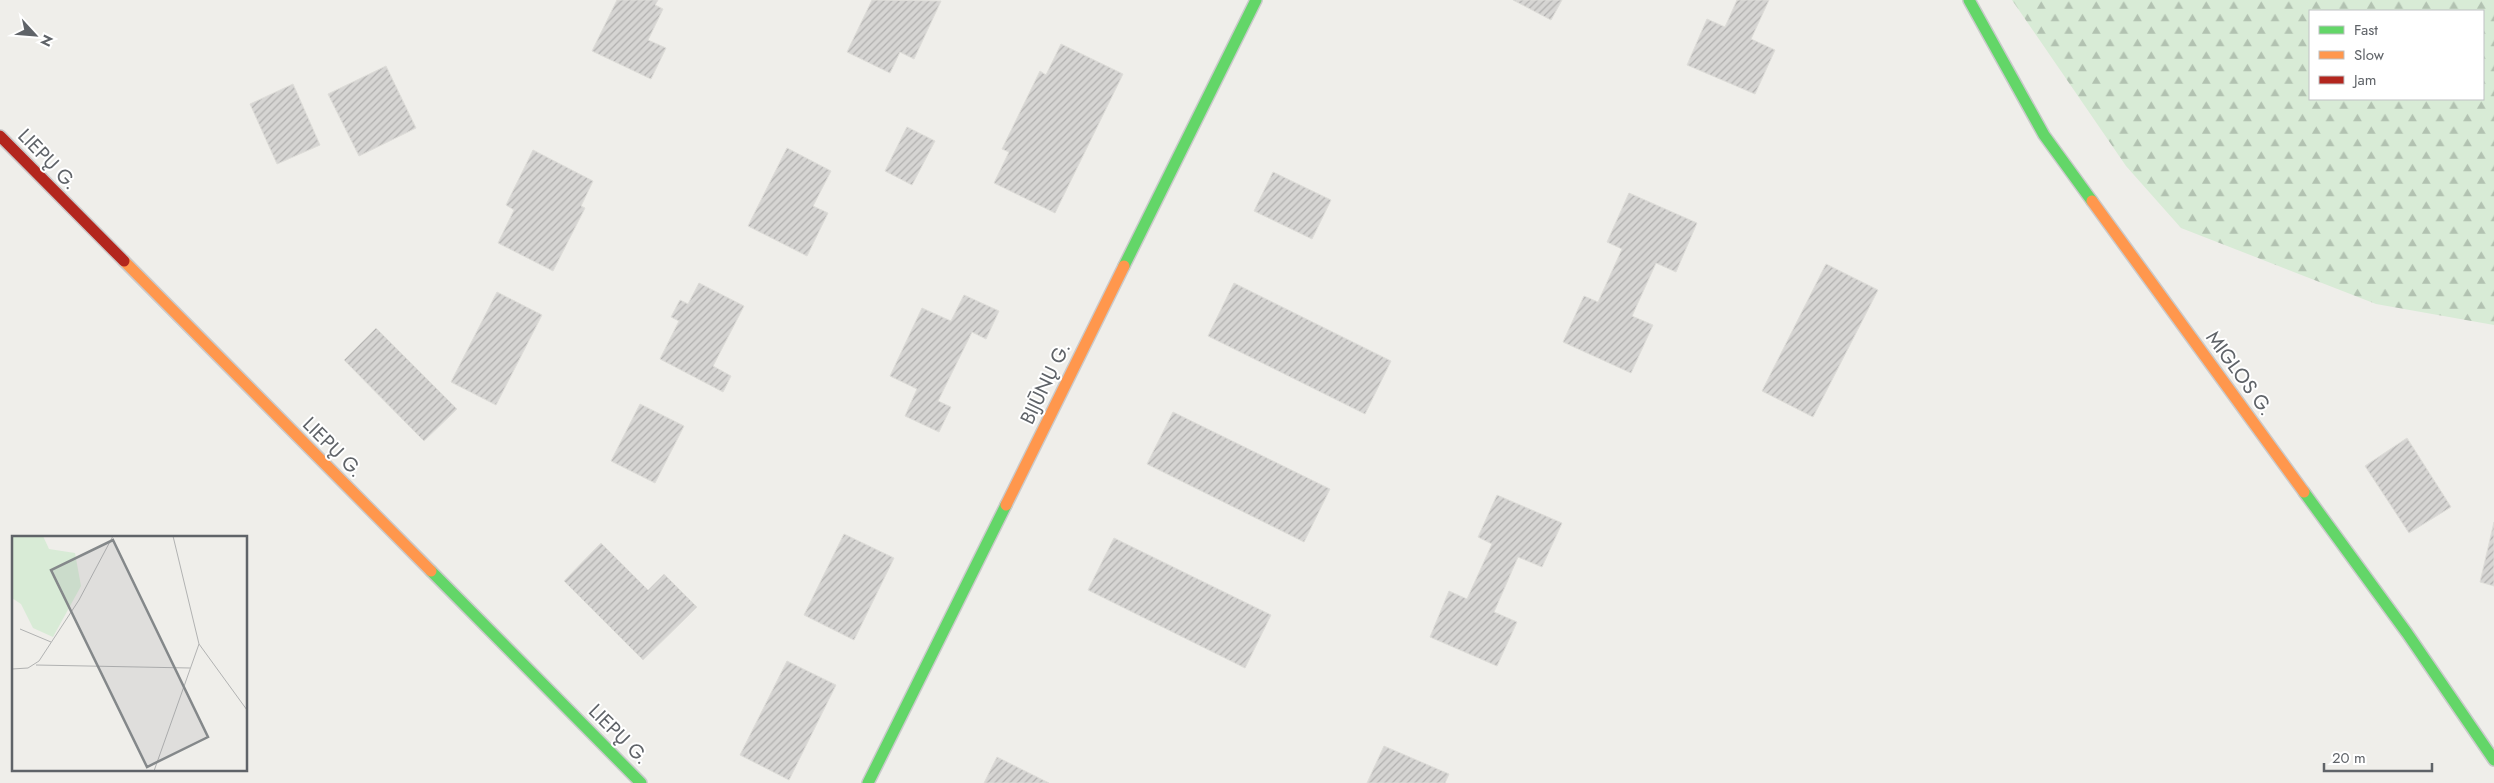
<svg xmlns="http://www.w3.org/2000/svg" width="2494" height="783" font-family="Jost,sans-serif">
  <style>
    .forest { fill: url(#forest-firs); fill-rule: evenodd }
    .building { fill: url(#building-hatch); stroke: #deddd9 }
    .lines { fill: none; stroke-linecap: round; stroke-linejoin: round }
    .fast-casing { stroke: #cacacb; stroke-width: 14 }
    .slow-casing { stroke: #cacacb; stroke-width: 14 }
    .jam-casing { stroke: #cacacb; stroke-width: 14 }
    .fast { stroke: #63d668; stroke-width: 11 }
    .slow { stroke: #ff974d; stroke-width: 11 }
    .jam { stroke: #b3261e; stroke-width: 11 }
    .labels { text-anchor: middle; stroke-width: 4; stroke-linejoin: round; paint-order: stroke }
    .street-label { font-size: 20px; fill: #5f6368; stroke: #fff }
    .inset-road { fill: none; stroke: #b1b2b2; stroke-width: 1 }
    .view { fill: #84888a; fill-opacity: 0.15; stroke: #84888a; stroke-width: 2.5 }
    .inset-edge { fill: none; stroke: #5f6368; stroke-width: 2.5 }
  </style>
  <defs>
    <pattern id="forest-firs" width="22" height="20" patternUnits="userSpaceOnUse" patternTransform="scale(1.25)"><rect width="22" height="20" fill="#d8ebd6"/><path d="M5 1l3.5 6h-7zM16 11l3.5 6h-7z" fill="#b2c2b1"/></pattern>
    <pattern id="building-hatch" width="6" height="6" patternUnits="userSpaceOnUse" patternTransform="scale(1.25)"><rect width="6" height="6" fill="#d6d5d3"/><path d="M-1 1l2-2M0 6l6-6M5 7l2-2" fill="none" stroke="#b1b0af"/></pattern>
  </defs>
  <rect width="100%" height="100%" fill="#efeeea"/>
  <path class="forest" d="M2012,0H2494V325L2376,304L2181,228L2126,166ZM2310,11H2483V99H2310Z"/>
  <g class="building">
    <polygon points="617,0 658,0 655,5 663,9 648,40 666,48 651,79 592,51"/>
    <polygon points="872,0 941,1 914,59 900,52 890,73 847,52"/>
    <polygon points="1513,0 1562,0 1551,20"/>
    <polygon points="1737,0 1769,0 1751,39 1775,50 1755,94 1687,65 1707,19 1725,27"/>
    <polygon points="1061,44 1123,74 1055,213 994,183 1009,152 1002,149 1040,71 1046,75"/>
    <polygon points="386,66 416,128 359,156 328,94"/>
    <polygon points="293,84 320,145 277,164 250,104"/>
    <polygon points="907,127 935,141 912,185 885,171"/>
    <polygon points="787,148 831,171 813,206 828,213 807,256 748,226"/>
    <polygon points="533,150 593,181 581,206 585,208 553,271 498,243 514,210 506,205"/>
    <polygon points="1273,172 1331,200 1312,239 1254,211"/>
    <polygon points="1629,193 1697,223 1676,272 1656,263 1632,316 1653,325 1631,373 1563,342 1584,296 1598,302 1622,249 1607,242"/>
    <polygon points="1826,264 1878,290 1813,417 1762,391"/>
    <polygon points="699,283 744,306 713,366 731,376 723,392 660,359 679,321 671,317 680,300 688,304"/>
    <polygon points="1234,283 1391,361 1365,414 1208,336"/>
    <polygon points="497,292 542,315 496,405 451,382"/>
    <polygon points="964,295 999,311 986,339 972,332 938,401 951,407 939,432 905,416 917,389 890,376 922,308 951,321"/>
    <polygon points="376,328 457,409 424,441 344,360"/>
    <polygon points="640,404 684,426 655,483 611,461"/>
    <polygon points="1173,412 1330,489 1304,542 1147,464"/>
    <polygon points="2407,438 2451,507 2409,533 2365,466"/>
    <polygon points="1497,495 1562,523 1542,567 1518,557 1494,612 1517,622 1497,666 1430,637 1449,591 1467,599 1492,544 1478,537"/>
    <polygon points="2494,522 2494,586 2480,582"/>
    <polygon points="844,534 894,558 854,640 804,615"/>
    <polygon points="1114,538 1271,615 1245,668 1088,590"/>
    <polygon points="601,543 648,590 664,574 697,607 643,660 564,581"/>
    <polygon points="787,661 836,685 789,780 740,755"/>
    <polygon points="1384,746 1449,774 1445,783 1367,783"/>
    <polygon points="997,757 1049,783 984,783"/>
  </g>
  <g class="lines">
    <defs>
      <g id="fast">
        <polyline points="1969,0 2044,135 2092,201"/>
        <polyline points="1124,266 1256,0"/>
        <polyline points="2304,492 2407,633 2494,760"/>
        <polyline points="431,571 641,783"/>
        <polyline points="868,783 1006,505"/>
      </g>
      <g id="slow">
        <polyline points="2092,201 2304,492"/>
        <polyline points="124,261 431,571"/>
        <polyline points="1006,505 1124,266"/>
      </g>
      <polyline id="jam" points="0,136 124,261"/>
    </defs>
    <use href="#fast" class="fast-casing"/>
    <use href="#slow" class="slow-casing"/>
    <use href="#jam" class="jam-casing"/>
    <use href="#fast" class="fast"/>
    <use href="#slow" class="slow"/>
    <use href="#jam" class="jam"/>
  </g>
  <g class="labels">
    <g class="street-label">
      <text transform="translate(48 159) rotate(46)" y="7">LIEPŲ G.</text>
      <text transform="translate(2240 373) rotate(54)" y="7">MIGLOS G.</text>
      <text transform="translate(1045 383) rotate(-64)" y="7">BIJŪNŲ G.</text>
      <text transform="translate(333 447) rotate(45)" y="7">LIEPŲ G.</text>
      <text transform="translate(619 734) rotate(45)" y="7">LIEPŲ G.</text>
    </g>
  </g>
  <g transform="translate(12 536)">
    <rect width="235" height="235" fill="#efeeea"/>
    <path d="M0,0H31L37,13L63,17L69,50L41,101L21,92L9,68L0,62Z" fill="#d8ebd6"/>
    <path class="inset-road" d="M161,0L187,108L235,174M8,93L39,106M24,129L178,132M0,133L16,132L27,125L67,64L101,0M142,235L187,108"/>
    <path class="view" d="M101,4L196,201L135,231L39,34Z"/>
    <rect width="235" height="235" class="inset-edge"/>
  </g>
  <rect x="2309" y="10" width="175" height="90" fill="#ffffff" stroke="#bfc1c3"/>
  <rect x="2319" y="26" width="25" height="8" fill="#63d668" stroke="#bfc1c3"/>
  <text x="2354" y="35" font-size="15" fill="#5f6368">Fast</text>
  <rect x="2319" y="51" width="25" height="8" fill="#ff974d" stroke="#bfc1c3"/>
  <text x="2354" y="60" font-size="15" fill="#5f6368">Slow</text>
  <rect x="2319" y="76" width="25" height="8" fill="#b3261e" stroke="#bfc1c3"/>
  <text x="2354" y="85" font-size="15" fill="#5f6368">Jam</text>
  <g transform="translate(35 35) rotate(116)" stroke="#ffffff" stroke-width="4" paint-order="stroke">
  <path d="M0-4L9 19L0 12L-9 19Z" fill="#5f6368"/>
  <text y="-8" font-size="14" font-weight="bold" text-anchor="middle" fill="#5f6368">N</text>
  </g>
  <path d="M2324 763v8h108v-8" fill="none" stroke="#5f6368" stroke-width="2.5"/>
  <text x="2332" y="763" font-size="15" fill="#5f6368" stroke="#ffffff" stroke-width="4" paint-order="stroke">20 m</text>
</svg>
